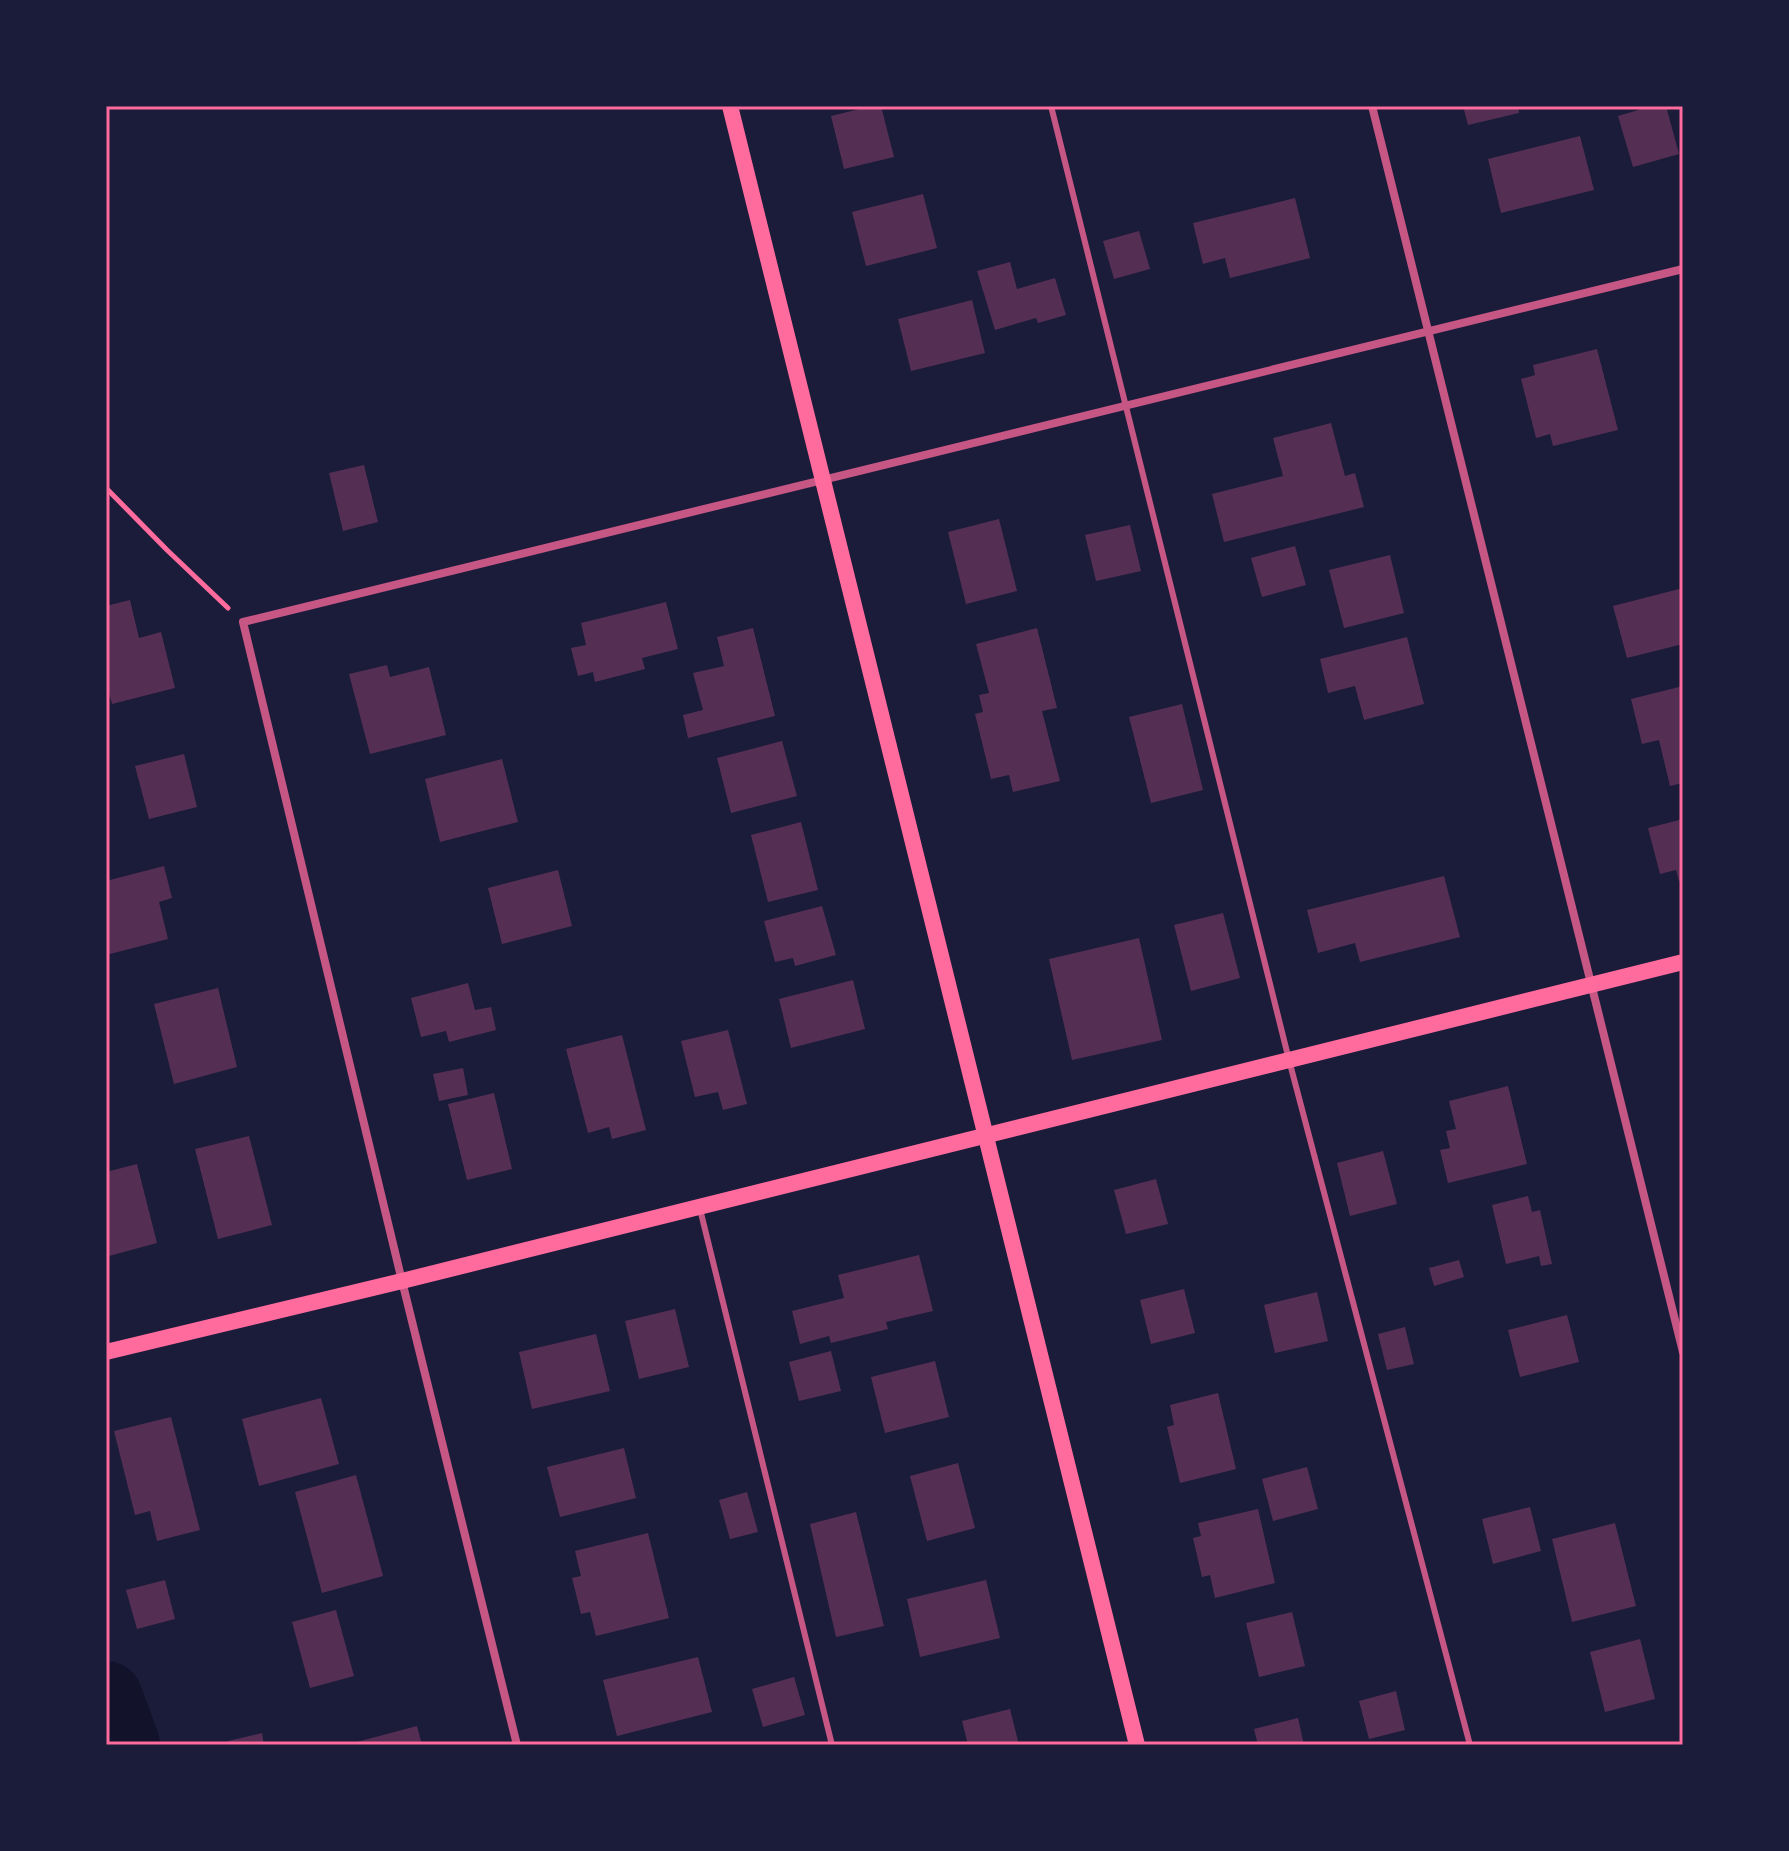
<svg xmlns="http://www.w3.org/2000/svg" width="1789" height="1851" font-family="Figtree,sans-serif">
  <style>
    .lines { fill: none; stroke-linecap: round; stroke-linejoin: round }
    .river { stroke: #12122b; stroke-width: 74 }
    .building { fill: #542f53 }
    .path { stroke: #ff6b9d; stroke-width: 5 }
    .service { stroke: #c65784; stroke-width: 6 }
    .minor { stroke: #c65784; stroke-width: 8 }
    .secondary { stroke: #ff6b9d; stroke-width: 16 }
    .neatline { fill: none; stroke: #ff6b9d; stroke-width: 3 }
  </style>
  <rect width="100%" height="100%" fill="#1b1b3a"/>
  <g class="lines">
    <polyline class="river" points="106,1698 123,1745"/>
  </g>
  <g class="building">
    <polygon points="872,106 881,106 894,157 844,169 831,116"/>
    <polygon points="1463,106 1518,106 1519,113 1468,125"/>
    <polygon points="1652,106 1666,106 1679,154 1633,167 1618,116"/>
    <polygon points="1580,136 1594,190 1501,213 1488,159"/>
    <polygon points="923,194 937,248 866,266 852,212"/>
    <polygon points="1295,198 1310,258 1230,278 1225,258 1203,264 1193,223"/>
    <polygon points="1139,231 1150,269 1114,279 1103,241"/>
    <polygon points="1010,262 1017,289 1055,278 1066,315 1038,323 1036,318 995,330 977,271"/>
    <polygon points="972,300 985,353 911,371 898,319"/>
    <polygon points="1597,349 1618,430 1553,446 1550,434 1536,438 1521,379 1535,375 1533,365"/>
    <polygon points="1331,423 1345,476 1355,473 1364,507 1224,542 1212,494 1283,476 1273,438"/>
    <polygon points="364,465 378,522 343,531 329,473"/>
    <polygon points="999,519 1017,591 966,604 948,532"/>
    <polygon points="1130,525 1141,571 1096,581 1085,535"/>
    <polygon points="1295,546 1306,585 1262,597 1251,558"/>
    <polygon points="1390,555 1404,613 1344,628 1329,570"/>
    <polygon points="1683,588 1683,644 1627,658 1613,606"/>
    <polygon points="130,600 139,638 161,632 175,688 112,704 106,682 106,606"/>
    <polygon points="666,602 678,649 642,658 645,669 595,682 593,672 578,676 571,648 586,645 581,623"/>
    <polygon points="753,628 775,716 688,738 683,715 703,710 693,673 724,666 717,637"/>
    <polygon points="1037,628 1057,708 1042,711 1060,781 1013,792 1009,775 991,779 975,714 983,712 979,695 989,693 976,644"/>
    <polygon points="1407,637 1424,704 1364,720 1355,686 1328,693 1320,659"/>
    <polygon points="387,665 390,677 429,667 446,735 370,754 349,674"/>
    <polygon points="1683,686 1683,783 1670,786 1659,740 1642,744 1631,699"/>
    <polygon points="1182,704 1203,790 1151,803 1129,717"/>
    <polygon points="782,741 797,796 731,813 717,758"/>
    <polygon points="184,754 197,807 149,819 135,766"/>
    <polygon points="502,759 518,822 440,842 425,779"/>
    <polygon points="1683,819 1683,880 1679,881 1676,870 1660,874 1648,828"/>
    <polygon points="801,822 818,890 768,902 751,835"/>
    <polygon points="164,866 172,898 159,902 168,939 106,955 106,881"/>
    <polygon points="558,870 572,926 502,944 488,888"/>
    <polygon points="1444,876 1460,937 1360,962 1355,943 1318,953 1307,910"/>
    <polygon points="822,906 836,955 795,966 793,958 775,962 764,921"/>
    <polygon points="1223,913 1240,978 1191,991 1174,925"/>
    <polygon points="1139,938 1162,1040 1072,1060 1049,959"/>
    <polygon points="853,980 865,1029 791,1048 779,999"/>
    <polygon points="468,983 475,1010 491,1007 496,1030 449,1042 446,1031 421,1037 411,998"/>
    <polygon points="218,988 237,1067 174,1084 154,1004"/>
    <polygon points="728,1030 747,1104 723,1110 718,1092 695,1097 681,1041"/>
    <polygon points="622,1035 646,1130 612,1139 609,1127 588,1133 566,1049"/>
    <polygon points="463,1068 468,1095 439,1101 433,1074"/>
    <polygon points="1508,1086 1527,1164 1448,1183 1440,1150 1450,1148 1446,1131 1456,1129 1449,1101"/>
    <polygon points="494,1093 512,1169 467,1180 448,1104"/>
    <polygon points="249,1136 272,1225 218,1239 195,1149"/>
    <polygon points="1383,1151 1397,1204 1350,1216 1337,1163"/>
    <polygon points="137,1164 157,1243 109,1256 106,1246 106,1172"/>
    <polygon points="1156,1179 1168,1224 1126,1234 1114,1190"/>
    <polygon points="1528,1196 1532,1212 1540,1210 1552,1264 1541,1266 1539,1256 1506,1264 1492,1205"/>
    <polygon points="919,1255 933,1311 886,1322 888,1329 831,1343 829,1336 800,1344 792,1311 844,1298 838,1275"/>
    <polygon points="1459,1260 1464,1277 1434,1286 1429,1268"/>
    <polygon points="1184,1289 1195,1333 1151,1344 1140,1300"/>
    <polygon points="1317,1292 1328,1341 1275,1353 1264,1305"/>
    <polygon points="675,1309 689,1367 639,1379 625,1321"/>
    <polygon points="1567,1315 1579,1362 1520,1377 1508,1330"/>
    <polygon points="1405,1327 1414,1364 1387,1370 1378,1334"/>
    <polygon points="596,1334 610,1391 532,1409 519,1352"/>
    <polygon points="831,1351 841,1391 799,1401 789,1362"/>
    <polygon points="935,1361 949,1417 885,1433 871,1377"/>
    <polygon points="1218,1393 1236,1469 1180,1483 1167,1427 1174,1425 1170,1405"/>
    <polygon points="321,1398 339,1464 259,1486 242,1419"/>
    <polygon points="171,1417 200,1530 157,1541 150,1511 135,1515 114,1431"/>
    <polygon points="624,1448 636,1498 560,1517 547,1467"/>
    <polygon points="958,1463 975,1528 927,1541 910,1476"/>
    <polygon points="1307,1467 1318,1509 1273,1521 1262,1479"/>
    <polygon points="356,1475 383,1576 322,1593 295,1492"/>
    <polygon points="747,1492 758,1532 730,1539 719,1500"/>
    <polygon points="1530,1507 1541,1551 1493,1564 1482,1519"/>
    <polygon points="1258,1509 1275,1583 1215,1598 1210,1575 1202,1577 1193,1538 1201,1536 1198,1523"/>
    <polygon points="856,1512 884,1626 836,1637 810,1524"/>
    <polygon points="1615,1523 1636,1606 1572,1622 1552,1539"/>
    <polygon points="648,1533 669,1618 596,1636 590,1612 581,1614 572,1578 581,1576 575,1551"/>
    <polygon points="165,1580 175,1619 137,1629 126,1590"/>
    <polygon points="986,1580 1000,1638 920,1657 907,1599"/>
    <polygon points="336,1610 354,1676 310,1688 292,1622"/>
    <polygon points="1292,1612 1305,1666 1259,1677 1246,1623"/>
    <polygon points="1640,1639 1655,1699 1605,1712 1590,1652"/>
    <polygon points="698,1657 712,1712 617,1736 603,1680"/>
    <polygon points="794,1677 805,1715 763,1727 752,1689"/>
    <polygon points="1396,1691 1405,1730 1369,1739 1359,1701"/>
    <polygon points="1010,1709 1019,1745 968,1745 962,1721"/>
    <polygon points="1298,1718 1304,1745 1258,1745 1254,1729"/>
    <polygon points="417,1726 422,1745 349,1745 349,1744"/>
    <polygon points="262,1733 264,1745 229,1745 228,1741"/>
  </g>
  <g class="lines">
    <polyline class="path" points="106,488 167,550 228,608"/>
    <g class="service">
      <polyline points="1051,106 1289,1060 1470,1745"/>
      <polyline points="700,1209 832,1745"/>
    </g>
    <g class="minor">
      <polyline points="1372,106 1683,1352"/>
      <polyline points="517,1745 402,1281 243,622 1683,269"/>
    </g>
    <g class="secondary">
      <polyline points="730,106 1137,1745"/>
      <polyline points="106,1352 402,1281 1683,962"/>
    </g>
  </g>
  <rect width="1789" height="1851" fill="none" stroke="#1b1b3a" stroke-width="216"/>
  <rect x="108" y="108" width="1573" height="1635" class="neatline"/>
</svg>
